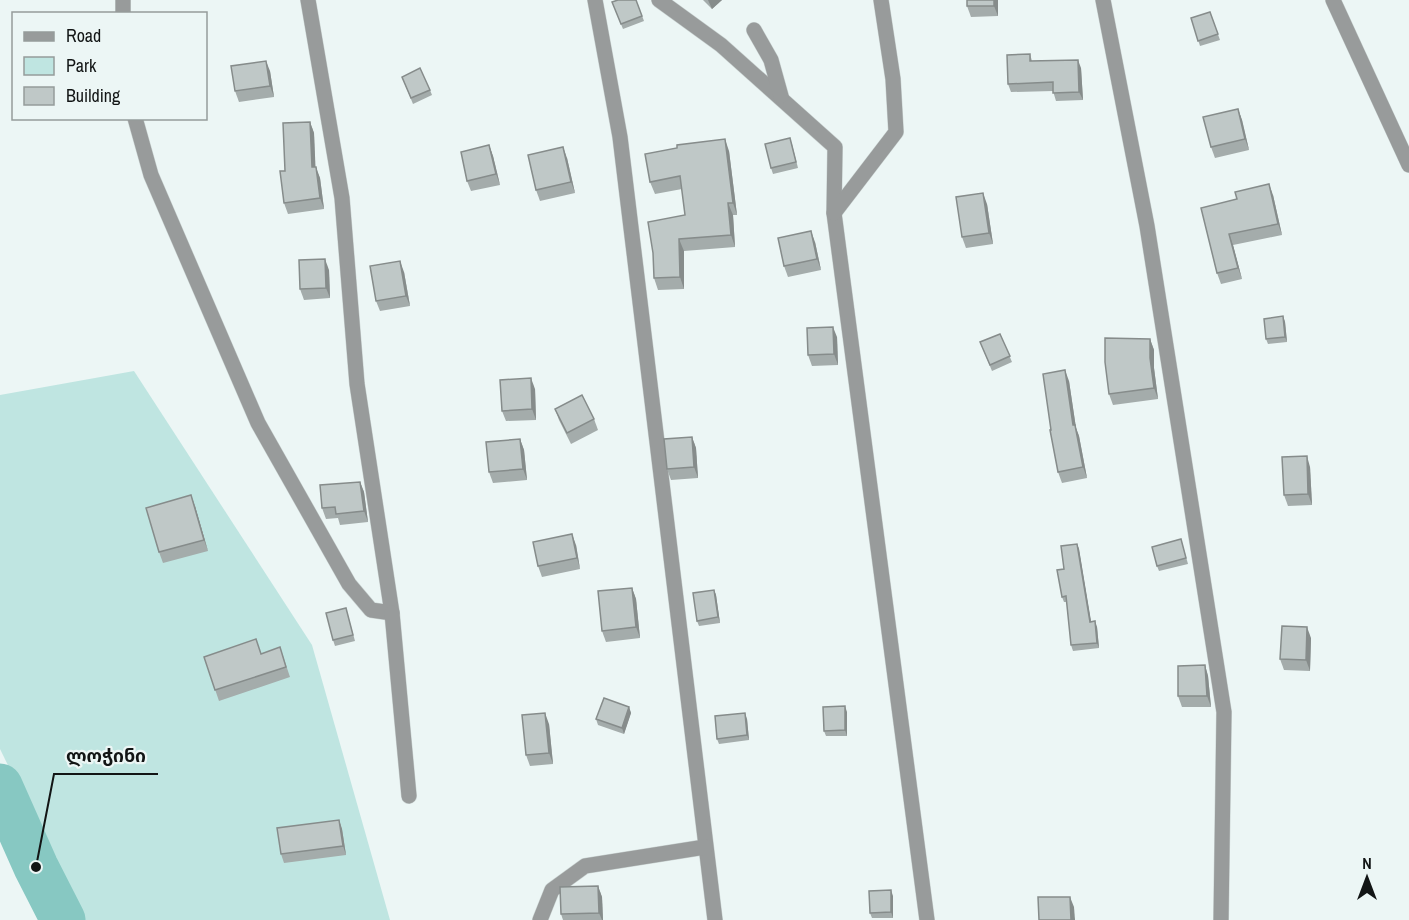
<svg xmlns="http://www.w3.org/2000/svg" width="1409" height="920" font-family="'Archivo Narrow','Noto Sans Georgian',sans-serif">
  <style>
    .green { fill: #bfe5e1 }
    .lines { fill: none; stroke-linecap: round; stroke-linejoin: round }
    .river { stroke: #87c8c2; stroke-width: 45 }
    .minor-casing { stroke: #c9d2d1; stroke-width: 16 }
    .minor { stroke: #989b9b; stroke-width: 15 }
    .wall { fill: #a4acab }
    .shaded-wall { fill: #868c8b }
    .building { fill: #bfc8c7; stroke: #868c8b; stroke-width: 1.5 }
    .leader { fill: none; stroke: #121515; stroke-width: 2 }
    .callout-dot { fill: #121515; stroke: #ecf6f5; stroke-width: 2 }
    .callout-label { font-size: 18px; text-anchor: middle; font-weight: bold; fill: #121515; stroke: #ecf6f5; stroke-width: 4.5; stroke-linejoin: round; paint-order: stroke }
  </style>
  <rect width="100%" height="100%" fill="#ecf6f5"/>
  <polygon class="green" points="134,371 312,645 390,920 84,920 0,749 0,395"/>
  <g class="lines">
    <polyline class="river" points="0,786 36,867 63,920"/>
    <defs>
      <g id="minor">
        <polyline points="123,0 123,14"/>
        <polyline points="595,0 620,137 715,920"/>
        <polyline points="659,0 721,45 835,147 834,213 927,920"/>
        <polyline points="1103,0 1147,226 1224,712 1221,920"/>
        <polyline points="1333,0 1409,165"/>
        <polyline points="754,30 771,60 781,96"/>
        <polyline points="135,118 151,175 258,423 349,584 371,610 392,613 357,384 342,198 308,0"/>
        <polyline points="834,213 896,132 893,79 881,0"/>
        <polyline points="392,613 409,796"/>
        <polyline points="540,920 552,890 585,866 705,847"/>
      </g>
    </defs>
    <use href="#minor" class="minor-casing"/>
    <use href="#minor" class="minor"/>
  </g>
  <g class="wall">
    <polygon points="636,0 644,21 623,29 612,2"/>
    <polygon points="703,0 722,0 712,9"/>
    <polygon points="998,0 998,16 971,17 967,6"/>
    <polygon points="1210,12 1220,40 1200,46 1191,18"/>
    <polygon points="1030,54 1032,61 1081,68 1083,100 1056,101 1053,91 1011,92 1008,84"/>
    <polygon points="270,71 274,97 239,102 235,91"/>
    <polygon points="404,82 430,90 432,95 413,104"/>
    <polygon points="1238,109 1242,120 1249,150 1215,158 1211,147"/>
    <polygon points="310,122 314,133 315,167 320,178 324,209 288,214 284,203 285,171"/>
    <polygon points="792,144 798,168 773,174 771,168"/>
    <polygon points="489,145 493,156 500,185 471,191 467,181"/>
    <polygon points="729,151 737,215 733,215 735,247 684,251 684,289 658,290 654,278 685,215 682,189 655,194 650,182"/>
    <polygon points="567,158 575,193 540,201 536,190"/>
    <polygon points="1273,195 1282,235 1233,245 1242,279 1221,284 1217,273 1201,208"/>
    <polygon points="987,204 993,244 966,248 962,237"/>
    <polygon points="815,242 821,270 788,277 784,266"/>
    <polygon points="329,270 330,298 304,300 300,289"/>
    <polygon points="404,272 410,306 380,311 376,301"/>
    <polygon points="1283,316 1285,322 1287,342 1268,344 1266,339"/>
    <polygon points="1000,334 1012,362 992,371 980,342"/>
    <polygon points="837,337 838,365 812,366 808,355"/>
    <polygon points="1150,339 1154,350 1154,368 1158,399 1113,405 1109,394"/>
    <polygon points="1069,381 1076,428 1079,436 1087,478 1062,483 1058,472 1051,430"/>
    <polygon points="535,389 536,420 506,421 502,411"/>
    <polygon points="555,409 594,419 598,430 571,444 559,420"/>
    <polygon points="692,437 696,448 698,478 671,480 667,469"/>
    <polygon points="520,439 524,450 527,480 493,483 489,472"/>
    <polygon points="1310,467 1312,505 1288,506 1284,495"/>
    <polygon points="360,482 364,492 368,522 340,525 338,518 326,519 322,508"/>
    <polygon points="195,506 208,551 163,563 159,552"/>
    <polygon points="1181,539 1188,564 1159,571 1157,566"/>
    <polygon points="1077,544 1079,549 1091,622 1097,627 1099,648 1073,651 1071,645 1067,602 1064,602 1062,597 1064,569"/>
    <polygon points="576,545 580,569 542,577 538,566"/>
    <polygon points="632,588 636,599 640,638 606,642 602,631"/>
    <polygon points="714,590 716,595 720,623 699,626 697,621"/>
    <polygon points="346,608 355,641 335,646 333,640"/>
    <polygon points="1311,638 1310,671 1284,670 1280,659"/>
    <polygon points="280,647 290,677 219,701 204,657 261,654"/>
    <polygon points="1205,665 1208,676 1211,707 1182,707 1178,696"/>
    <polygon points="629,707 631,713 624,734 598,725 596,719"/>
    <polygon points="847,712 847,736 826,736 824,731"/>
    <polygon points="747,719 749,740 719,744 717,739"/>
    <polygon points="549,724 553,764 530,766 526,755"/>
    <polygon points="339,820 342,829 346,855 284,863 281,854"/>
    <polygon points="598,886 602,897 603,920 563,920 561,914"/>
    <polygon points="893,896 893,918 872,918 870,913"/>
  </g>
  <g class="shaded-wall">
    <polygon points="708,0 722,0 712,9"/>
    <polygon points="994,0 998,0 998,16 994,6"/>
    <polygon points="1078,60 1081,68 1083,100 1079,92"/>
    <polygon points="266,61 270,71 274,97 270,86"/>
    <polygon points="1238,109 1242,120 1249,150 1245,139"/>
    <polygon points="310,122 314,133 316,178 312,167"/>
    <polygon points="725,139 729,151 737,215 733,203"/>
    <polygon points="489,145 493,156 500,185 496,174"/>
    <polygon points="563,147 567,158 575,193 571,182"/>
    <polygon points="316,167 320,178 324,209 320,198"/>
    <polygon points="1269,184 1273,195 1282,235 1278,224"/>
    <polygon points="983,193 987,204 993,244 989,233"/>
    <polygon points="728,203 733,215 735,247 731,235"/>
    <polygon points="811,231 815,242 821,270 817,259"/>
    <polygon points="1229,234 1233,245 1242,279 1238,268"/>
    <polygon points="679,239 684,251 684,289 680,277"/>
    <polygon points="325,259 329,270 330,298 326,288"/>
    <polygon points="400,261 404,272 410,306 406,296"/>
    <polygon points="1283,316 1285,322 1287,342 1285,337"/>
    <polygon points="833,327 837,337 838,365 834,354"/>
    <polygon points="1150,339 1154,350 1154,368 1158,399 1154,388 1150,358"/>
    <polygon points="1065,370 1069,381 1076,428 1079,436 1087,478 1083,467 1073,425"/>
    <polygon points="531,378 535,389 536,420 532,409"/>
    <polygon points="692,437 696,448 698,478 694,467"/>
    <polygon points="520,439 524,450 527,480 523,469"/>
    <polygon points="1307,456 1310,467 1312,505 1308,494"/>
    <polygon points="360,482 364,492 368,522 364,511"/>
    <polygon points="191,495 195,506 208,551 204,540"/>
    <polygon points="572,534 576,545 580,569 577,558"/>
    <polygon points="1077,544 1079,549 1092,627 1090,622"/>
    <polygon points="632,588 636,599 640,638 636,627"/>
    <polygon points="714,590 716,595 720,623 718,617"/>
    <polygon points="1095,621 1097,627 1099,648 1097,643"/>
    <polygon points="1307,627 1311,638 1310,671 1306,660"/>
    <polygon points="1205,665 1208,676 1211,707 1207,696"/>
    <polygon points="845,706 847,712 847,736 845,730"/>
    <polygon points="629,707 631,713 624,734 622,728"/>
    <polygon points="545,713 549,724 553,764 549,753"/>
    <polygon points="745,713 747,719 749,740 747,735"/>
    <polygon points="339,820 342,829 346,855 343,846"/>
    <polygon points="598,886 602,897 603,920 602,920 599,913"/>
    <polygon points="891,890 893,896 893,918 891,912"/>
    <polygon points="1070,897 1074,907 1075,920 1071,920"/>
  </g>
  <g class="building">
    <polygon points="618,0 636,0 642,16 621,24 612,2"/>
    <rect x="967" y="0" width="27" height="6"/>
    <polygon points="1210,12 1218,34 1198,41 1191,18"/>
    <polygon points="1030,54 1030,61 1078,60 1079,92 1053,93 1053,82 1008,84 1007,55"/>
    <polygon points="266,61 270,86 235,91 231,66"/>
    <polygon points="420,68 430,90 411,98 402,77"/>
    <polygon points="1238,109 1245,139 1211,147 1203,117"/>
    <polygon points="310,122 312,167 316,167 320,198 284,203 280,171 285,171 283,123"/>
    <polygon points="790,138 796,162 771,168 765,144"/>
    <polygon points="725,139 733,203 728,203 731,235 679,239 680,277 654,278 653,253 648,222 685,215 680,176 650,182 645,154 677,148 677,145"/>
    <polygon points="489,145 496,174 467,181 461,152"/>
    <polygon points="563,147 571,182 536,190 528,155"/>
    <polygon points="1269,184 1278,224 1229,234 1238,268 1217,273 1201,208 1237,199 1235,192"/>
    <polygon points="983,193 989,233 962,237 956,197"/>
    <polygon points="811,231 817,259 784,266 778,238"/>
    <polygon points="325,259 326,288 300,289 299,260"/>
    <polygon points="400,261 406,296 376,301 370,266"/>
    <polygon points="1283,316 1285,337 1266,339 1264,319"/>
    <polygon points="833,327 834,354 808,355 807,328"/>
    <polygon points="1000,334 1010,356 990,365 980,342"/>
    <polygon points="1105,338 1150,339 1150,358 1154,388 1109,394 1105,362"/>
    <polygon points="1065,370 1073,425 1075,425 1083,467 1058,472 1050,430 1051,430 1043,374"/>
    <polygon points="531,378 532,409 502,411 500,380"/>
    <polygon points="582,395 594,419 567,433 555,409"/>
    <polygon points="692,437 694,467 667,469 664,439"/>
    <polygon points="520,439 523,469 489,472 486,442"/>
    <polygon points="1307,456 1308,494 1284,495 1282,457"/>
    <polygon points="360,482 364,511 336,514 335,507 322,508 320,485"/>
    <polygon points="191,495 204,540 159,552 146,508"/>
    <polygon points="572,534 577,558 538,566 533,542"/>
    <polygon points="1181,539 1186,558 1157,566 1152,547"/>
    <polygon points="1077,544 1090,622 1095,621 1097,643 1071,645 1066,596 1062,597 1057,570 1064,569 1061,546"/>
    <polygon points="632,588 636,627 602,631 598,591"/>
    <polygon points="714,590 718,617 697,621 693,593"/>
    <polygon points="346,608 353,635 333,640 326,613"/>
    <polygon points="1282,626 1307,627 1306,660 1280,659"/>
    <polygon points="256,639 261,654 280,647 286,667 215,690 204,657"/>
    <polygon points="1205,665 1207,696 1178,696 1178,666"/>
    <polygon points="604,698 629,707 622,728 596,719"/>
    <polygon points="845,706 845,730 824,731 823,707"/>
    <polygon points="545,713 549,753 526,755 522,715"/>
    <polygon points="745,713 747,735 717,739 715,716"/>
    <polygon points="339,820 343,846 281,854 277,828"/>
    <polygon points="598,886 599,913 561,914 560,887"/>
    <polygon points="891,890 891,912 870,913 869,891"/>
    <polygon points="1038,897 1070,897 1071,920 1039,920"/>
  </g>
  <path class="leader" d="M36 867L54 774H158"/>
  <circle class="callout-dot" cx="36" cy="867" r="6"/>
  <g class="callout-label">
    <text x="106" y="762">ლოჭინი</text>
  </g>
  <rect x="12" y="12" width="195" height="108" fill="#ecf6f5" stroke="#959c9b" stroke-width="1.5"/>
  <rect x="24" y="32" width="30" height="9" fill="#989b9b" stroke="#959c9b" stroke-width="1.5"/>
  <text x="66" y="42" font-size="18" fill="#121515">Road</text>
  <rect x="24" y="57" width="30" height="18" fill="#bfe5e1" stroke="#959c9b" stroke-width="1.5"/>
  <text x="66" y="72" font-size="18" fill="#121515">Park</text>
  <rect x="24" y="87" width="30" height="18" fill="#bfc8c7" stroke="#959c9b" stroke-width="1.5"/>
  <text x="66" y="102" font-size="18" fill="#121515">Building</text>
  <g transform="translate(1367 878)" stroke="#ecf6f5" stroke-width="4.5" paint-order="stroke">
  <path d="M0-4.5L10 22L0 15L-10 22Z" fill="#121515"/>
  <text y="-9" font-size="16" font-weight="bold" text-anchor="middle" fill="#121515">N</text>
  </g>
</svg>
